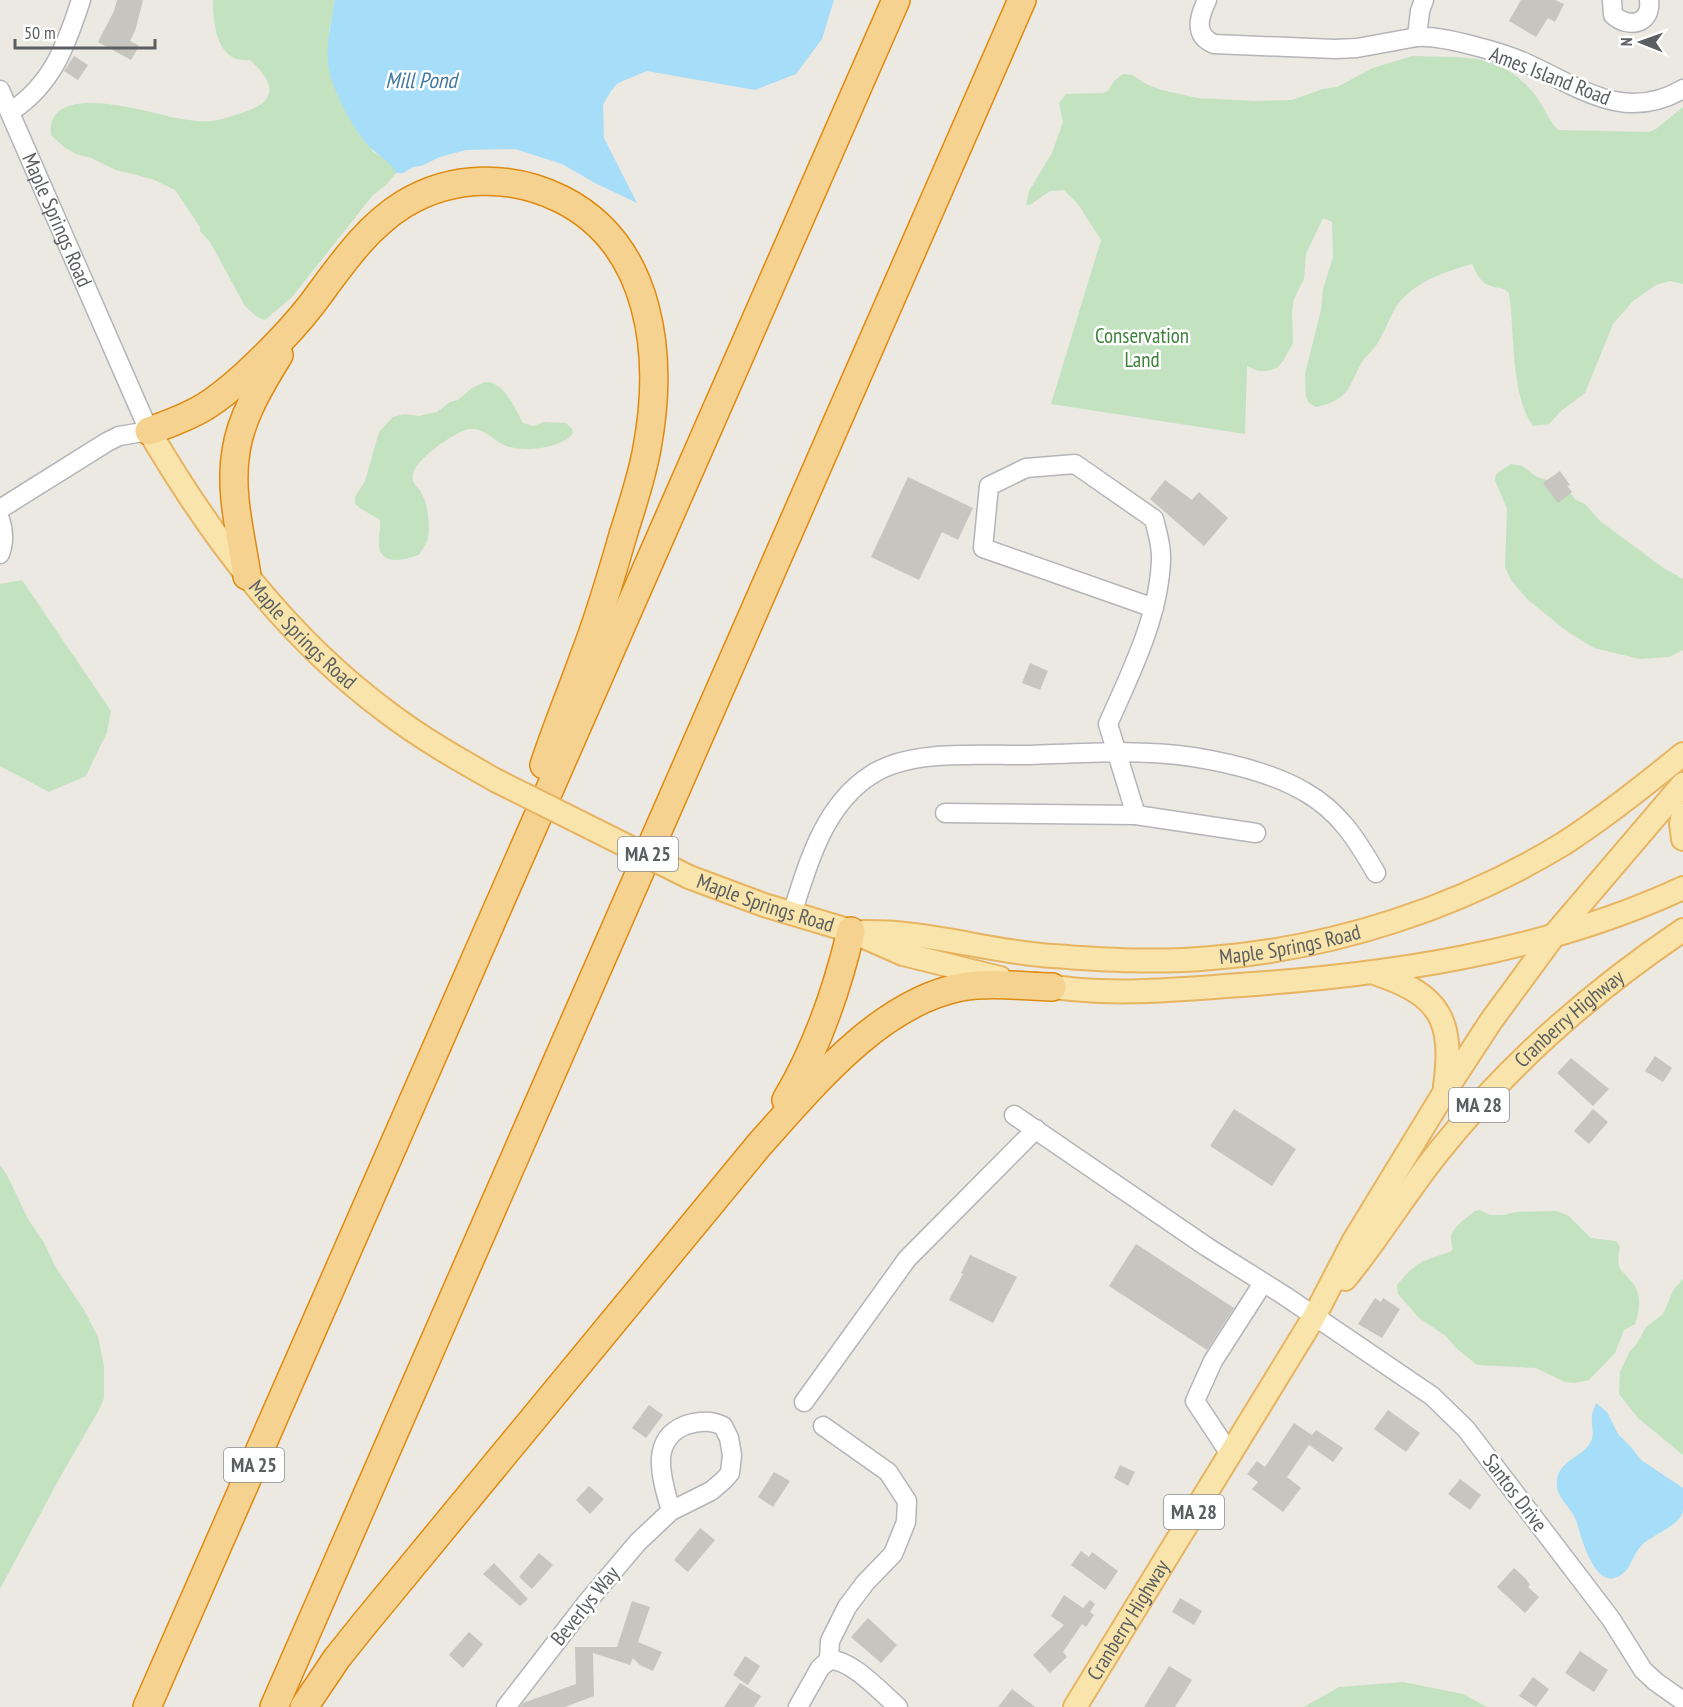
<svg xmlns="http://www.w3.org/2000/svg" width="1683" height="1707" font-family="'PT Sans Narrow',sans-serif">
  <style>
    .green { fill: #c3e2c0 }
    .water { fill: #a6ddf9 }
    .building { fill: #c8c4bf }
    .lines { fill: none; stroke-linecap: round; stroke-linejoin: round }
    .minor-casing { stroke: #b3b5b9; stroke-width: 21 }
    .major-casing { stroke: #e7b461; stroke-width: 26 }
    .highway-casing { stroke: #df8a10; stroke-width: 30 }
    .minor { stroke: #fff; stroke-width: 18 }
    .major { stroke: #f9e5ab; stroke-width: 22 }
    .highway { stroke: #f5d290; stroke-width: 27 }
    .major-bridge-casing { stroke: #e7b461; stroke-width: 26; stroke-linecap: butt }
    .major-bridge { stroke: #f9e5ab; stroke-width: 22 }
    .labels { text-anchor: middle; stroke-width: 5; stroke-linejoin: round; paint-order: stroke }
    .shield { fill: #fff; stroke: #8c8f91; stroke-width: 1.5 }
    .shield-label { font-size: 20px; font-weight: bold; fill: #5b5f62 }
    .street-label { font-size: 21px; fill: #5b5f62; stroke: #fff }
    .park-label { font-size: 21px; fill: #3e813a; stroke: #fff }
    .water-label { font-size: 22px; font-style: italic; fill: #427aa1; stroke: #fff }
  </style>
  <rect width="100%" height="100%" fill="#ece9e2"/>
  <g class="green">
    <path d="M213,0H335L329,31L372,151L390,162L396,173L386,185L373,195L292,297L265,320L257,317L245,306L210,242L200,231V227L175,190L152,179L116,170L91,158L76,154L64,147L51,135C45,79 147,112 176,118C186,120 202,122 212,121C220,120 228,117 235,115C273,105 282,89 250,60C217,64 213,25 213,0Z"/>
    <path d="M1412,56C1462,58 1501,51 1535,95C1544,106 1548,120 1558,130L1649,132L1656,129L1683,107V284L1670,281L1656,285L1633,301L1613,324L1585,393L1561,411L1549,424L1533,426C1510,394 1515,332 1509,293C1501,286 1500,289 1491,286C1480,283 1477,274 1472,264C1447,271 1425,278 1405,296C1391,309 1387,329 1377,344C1373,351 1366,355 1362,362C1347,389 1350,399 1316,407L1309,403L1306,397L1305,374L1321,310L1323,289L1333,257L1332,222L1323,218L1306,254L1304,279L1294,299L1292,310L1293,343L1283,361L1277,368L1267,371H1258L1247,366L1245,434L1051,404L1101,240L1078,204L1064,190L1050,191L1030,205L1026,204L1029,191L1052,153L1063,122L1059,103L1066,94L1103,93L1108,91L1114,81L1123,74L1132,75L1146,84L1162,90L1197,98L1256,101L1292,100L1323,89L1337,87L1373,68Z"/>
    <path d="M485,382C505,382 514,407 523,423L533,426L544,422L566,423L572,429L573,433C562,449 520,453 504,445C490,438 479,423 463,431C450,436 407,464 413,481C415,485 419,489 421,492C428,504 430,524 428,538C427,543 422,549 420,554C404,561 377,567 379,540C379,532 381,528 380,520C371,514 363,511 355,504V497L365,481L379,432L393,417L404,414L419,416L437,412L450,402L458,400L472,388Z"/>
    <polygon points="1511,464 1522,466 1537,477 1563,485 1576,500 1585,504 1600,521 1662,567 1683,579 1683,650 1669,657 1640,659 1594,648 1568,632 1528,600 1511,580 1505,567 1507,509 1495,480 1496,474"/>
    <polygon points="22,580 111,711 107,732 86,776 49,792 0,766 0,584"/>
    <polygon points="0,1165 7,1175 28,1219 44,1243 55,1266 84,1310 98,1337 104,1366 104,1398 100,1408 59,1479 0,1589"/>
    <path d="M1480,1210L1490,1215H1505L1515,1212L1557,1211L1569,1216L1591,1238L1616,1241L1620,1247C1619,1253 1617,1261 1619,1267C1622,1272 1628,1277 1632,1282C1642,1294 1640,1310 1635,1324L1624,1330L1615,1353L1589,1380L1574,1383L1565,1382L1536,1368L1477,1365L1456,1348L1447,1337L1419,1318L1398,1294L1397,1285C1416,1262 1422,1261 1450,1252L1453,1249C1446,1229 1460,1224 1475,1211Z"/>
    <polygon points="1683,1279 1683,1455 1638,1418 1619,1394 1620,1372 1630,1351 1636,1345 1646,1327 1663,1314 1674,1289"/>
    <polygon points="1403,1682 1463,1694 1487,1707 1304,1707 1339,1687"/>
  </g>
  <g class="water">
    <path d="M335,0H834L822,39L796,74L755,90L647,71L618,83L611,91L603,105L604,138L637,203L595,183L562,164L515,149L466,150L440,157L421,166L413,167L403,173H396C388,158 377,156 367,144C352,126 336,97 330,74C324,54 331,21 335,0Z"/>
    <path d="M1596,1403L1607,1412L1618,1434L1631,1447L1641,1460L1683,1488C1683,1495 1683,1504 1683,1511C1680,1526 1653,1534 1642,1545C1633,1553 1631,1569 1621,1575C1594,1593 1581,1535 1576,1520C1570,1505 1555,1498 1557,1480C1559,1459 1586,1457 1592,1439C1594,1432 1591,1423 1592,1416C1592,1412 1595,1407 1596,1403Z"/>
  </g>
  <g class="building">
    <polygon points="117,0 143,0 135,31 130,41 139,46 131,60 98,42 114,11"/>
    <polygon points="1521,0 1555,0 1564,4 1555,22 1548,18 1536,37 1509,21"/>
    <polygon points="74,56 88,65 78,80 64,71"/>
    <polygon points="1560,471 1570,485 1567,486 1572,492 1558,503 1543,483"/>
    <polygon points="908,477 973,508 958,540 942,532 919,580 871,557"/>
    <polygon points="1165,480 1192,500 1199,492 1228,518 1204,546 1150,499"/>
    <polygon points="1030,663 1048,671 1040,690 1022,683"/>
    <polygon points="1655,1056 1672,1068 1663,1082 1645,1071"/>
    <polygon points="1571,1058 1609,1089 1593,1106 1557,1073"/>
    <polygon points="1234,1109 1296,1149 1272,1186 1210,1146"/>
    <polygon points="1593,1109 1608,1122 1589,1144 1574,1131"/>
    <polygon points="1136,1244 1234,1308 1207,1350 1109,1286"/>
    <polygon points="970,1255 1017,1277 993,1323 949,1300 963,1274 961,1273"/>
    <polygon points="1375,1298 1381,1302 1383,1298 1400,1309 1382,1338 1358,1324"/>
    <polygon points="649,1405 663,1415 646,1438 632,1428"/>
    <polygon points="1388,1410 1420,1433 1406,1452 1374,1429"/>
    <polygon points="1294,1423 1312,1435 1316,1430 1343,1448 1333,1462 1309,1445 1287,1477 1301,1488 1283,1512 1252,1489 1258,1482 1247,1474 1257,1461 1265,1467"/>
    <polygon points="1120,1465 1135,1472 1128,1486 1114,1478"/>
    <polygon points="774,1472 790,1481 773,1507 758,1497"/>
    <polygon points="1460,1479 1481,1495 1470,1510 1448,1494"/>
    <polygon points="589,1486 604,1499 590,1514 576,1500"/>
    <polygon points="700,1528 715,1540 688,1572 674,1560"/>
    <polygon points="1081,1551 1089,1557 1092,1552 1118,1571 1105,1590 1071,1565"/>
    <polygon points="539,1553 553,1565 532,1589 519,1577"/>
    <polygon points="494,1563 528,1599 520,1606 483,1574"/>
    <polygon points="1514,1568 1526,1579 1530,1585 1528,1587 1539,1597 1525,1613 1497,1587"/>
    <polygon points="1064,1595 1083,1608 1090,1600 1095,1604 1090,1612 1094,1615 1086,1627 1082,1624 1063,1652 1067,1657 1050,1673 1033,1655 1064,1625 1051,1616"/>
    <polygon points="1180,1598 1202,1611 1194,1625 1172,1612"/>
    <polygon points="632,1601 650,1607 638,1642 662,1652 653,1671 640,1665 633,1658 630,1665 593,1653 594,1696 565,1707 520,1707 523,1703 576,1684 575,1647 617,1647"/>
    <polygon points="868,1618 897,1645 881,1663 851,1637"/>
    <polygon points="469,1632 483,1644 463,1668 449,1655"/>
    <polygon points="1580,1651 1608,1670 1594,1692 1565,1673"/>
    <polygon points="745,1656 760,1666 748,1685 733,1675"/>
    <polygon points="1169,1666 1192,1680 1175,1707 1144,1707"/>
    <polygon points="1533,1677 1549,1689 1536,1707 1519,1696"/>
    <polygon points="740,1683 761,1696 754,1707 724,1707"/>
    <polygon points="1012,1689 1035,1707 998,1707"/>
  </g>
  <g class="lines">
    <defs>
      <g id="minor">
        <path d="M1207,0C1199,17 1193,35 1214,44L1335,49L1357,48L1417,37"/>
        <path d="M1424,0L1420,11L1417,37C1441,35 1506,53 1528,64C1581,88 1625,123 1683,89"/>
        <path d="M1612,0L1613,15C1629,29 1652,24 1649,0"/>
        <path id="s1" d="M0,90L149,431L119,436L107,442L0,509"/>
        <path d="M10,112C52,85 66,46 81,0"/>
        <path d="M0,519C4,531 4,543 0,554"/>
        <path d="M1154,608L983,548L989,486L1026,468L1075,464L1154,519C1157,532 1162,546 1161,560C1159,617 1131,672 1108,724L1136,815L1256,833"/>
        <polyline points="945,813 1136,815"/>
        <path d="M792,914C808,863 824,805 871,775C911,748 983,756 1031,755C1085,753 1140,749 1193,757C1230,763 1273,773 1305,792C1339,811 1357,840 1376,873"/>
        <polyline points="1014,1115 1207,1247 1285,1296 1432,1396 1466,1429 1611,1619 1643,1670 1656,1682 1683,1701"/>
        <polyline points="804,1402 907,1259 1036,1129"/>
        <polyline points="823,1426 888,1472 907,1501 906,1522 893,1554 865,1583 847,1607 830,1641 829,1660"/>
        <polyline points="1230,1454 1195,1401 1213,1361 1263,1283"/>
        <path d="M829,1660C850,1658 882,1693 898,1707"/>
        <path d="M506,1707L588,1601L638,1542L671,1511L711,1491L724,1480L730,1473L732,1455L729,1438L723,1426C711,1420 698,1421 686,1425C647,1440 663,1482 671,1511"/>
        <polyline points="798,1707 820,1668 829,1660"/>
      </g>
      <g id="major">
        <path id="s2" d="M149,431C211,537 287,638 387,712C421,738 458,759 495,780"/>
        <polyline points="1683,813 1681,824 1683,839"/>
        <path id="s3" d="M689,877L764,905L851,931L903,954L1000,978"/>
        <path id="s4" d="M864,932C878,932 892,932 905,934C955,939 1003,953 1053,956C1105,960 1159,963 1212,958C1334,948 1458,908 1563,844C1605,817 1644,786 1683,754"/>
        <path d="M1377,974C1440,995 1454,1020 1445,1086"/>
        <path d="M1035,984C1097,996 1164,991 1226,986C1381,976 1541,954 1683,888"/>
        <path id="s5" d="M1345,1279C1379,1238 1406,1192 1440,1150C1509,1064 1591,992 1683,930"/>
        <path id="s6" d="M1075,1707L1314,1317L1353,1242L1444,1093L1491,1021L1555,934L1683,784"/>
      </g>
      <g id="highway">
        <path d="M149,431C169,424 188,417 206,406C239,385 288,335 312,304C339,268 365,228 404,204C452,175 510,174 561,199C653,245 664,357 647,448C642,477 632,506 623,535C611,577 599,618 583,659C570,695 556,729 544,765"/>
        <path d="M247,576C241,535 229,492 236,451C241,417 261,384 279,355"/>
        <path d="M786,1100C817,1048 837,990 851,931"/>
        <polyline points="147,1707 896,0"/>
        <polyline points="274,1707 1022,0"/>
        <path d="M304,1707L337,1658L365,1623L759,1145C812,1086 879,1003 961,987C990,982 1021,986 1052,987"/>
      </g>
    </defs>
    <use href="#minor" class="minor-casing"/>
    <use href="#major" class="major-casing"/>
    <use href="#highway" class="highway-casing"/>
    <use href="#minor" class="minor"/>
    <use href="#major" class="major"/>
    <use href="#highway" class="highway"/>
    <defs>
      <polyline id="major-bridge" points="495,780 689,877"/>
    </defs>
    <use href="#major-bridge" class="major-bridge-casing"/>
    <use href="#major-bridge" class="major-bridge"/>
  </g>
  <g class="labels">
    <g class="shield">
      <rect x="618" y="837" width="60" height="34" rx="4.5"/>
      <rect x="1449" y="1088" width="60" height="34" rx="4.5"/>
      <rect x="224" y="1448" width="60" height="34" rx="4.5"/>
      <rect x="1164" y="1495" width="60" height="34" rx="4.5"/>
    </g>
    <g class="shield-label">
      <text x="648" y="861">MA 25</text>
      <text x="1479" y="1112">MA 28</text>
      <text x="254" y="1472">MA 25</text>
      <text x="1194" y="1519">MA 28</text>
    </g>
    <g class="street-label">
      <text transform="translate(1550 76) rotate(21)" y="7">Ames Island Road</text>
      <text dy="7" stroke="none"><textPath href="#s1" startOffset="142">Maple Springs Road</textPath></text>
      <text dy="7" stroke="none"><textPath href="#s2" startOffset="256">Maple Springs Road</textPath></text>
      <text dy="7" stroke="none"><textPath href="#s3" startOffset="81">Maple Springs Road</textPath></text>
      <text dy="7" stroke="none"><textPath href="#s4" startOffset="429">Maple Springs Road</textPath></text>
      <text dy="7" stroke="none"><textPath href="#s5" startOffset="345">Cranberry Highway</textPath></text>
      <text transform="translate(1515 1493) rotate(53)" y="7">Santos Drive</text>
      <text transform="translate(585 1606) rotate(-51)" y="7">Beverlys Way</text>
      <text dy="7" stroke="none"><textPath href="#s6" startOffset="102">Cranberry Highway</textPath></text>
    </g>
    <g class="park-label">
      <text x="1142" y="343">Conservation<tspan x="1142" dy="24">Land</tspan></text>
    </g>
    <g class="water-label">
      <text x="421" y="88">Mill Pond</text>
    </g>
  </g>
  <g transform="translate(1641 42) rotate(271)" stroke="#ffffff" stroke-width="4.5" paint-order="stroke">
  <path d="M0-4.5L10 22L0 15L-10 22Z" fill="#5b5f62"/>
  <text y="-9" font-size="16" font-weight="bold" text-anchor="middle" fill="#5b5f62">N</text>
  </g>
  <path d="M15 39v9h140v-9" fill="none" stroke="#5b5f62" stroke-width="3"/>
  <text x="24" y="39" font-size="18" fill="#5b5f62" stroke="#ffffff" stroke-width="4.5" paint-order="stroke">50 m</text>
</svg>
